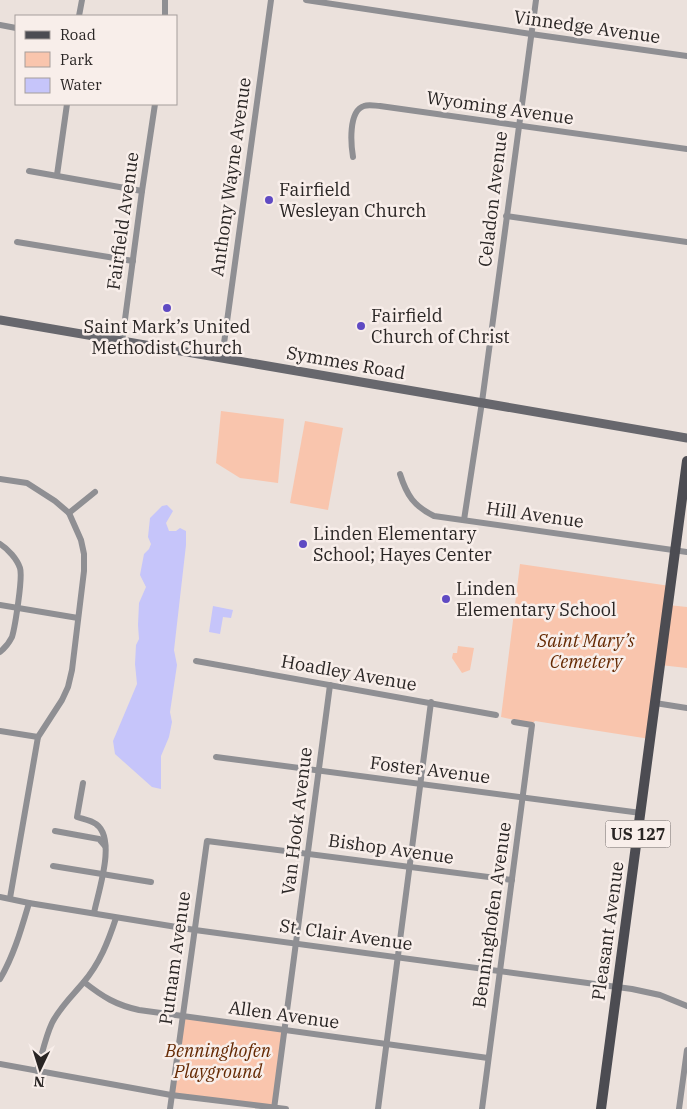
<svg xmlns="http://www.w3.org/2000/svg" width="687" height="1109" font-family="'IBM Plex Serif',serif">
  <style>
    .green { fill: #f9c5ad }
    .water { fill: #c6c5fa }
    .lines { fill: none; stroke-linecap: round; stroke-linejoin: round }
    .street { stroke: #8f8f93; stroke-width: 6 }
    .secondary { stroke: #67676d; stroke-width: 9 }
    .primary { stroke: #4c4c52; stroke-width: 10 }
    .poi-dot { fill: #5f4ac3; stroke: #f8eeea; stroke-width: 2 }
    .labels { text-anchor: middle; stroke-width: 5; stroke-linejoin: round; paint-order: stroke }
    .shield { fill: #f8eeea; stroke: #67615f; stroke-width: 1 }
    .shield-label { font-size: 16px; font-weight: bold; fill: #292524 }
    .street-label { font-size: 18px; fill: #292524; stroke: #f8eeea }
    .poi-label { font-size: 18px; fill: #292524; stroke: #f8eeea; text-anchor: start }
    .park-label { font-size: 18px; font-style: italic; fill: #652a04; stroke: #f8eeea }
  </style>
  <rect width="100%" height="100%" fill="#ebe1dc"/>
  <g class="green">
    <polygon points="221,411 284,419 278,483 240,478 216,463"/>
    <polygon points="305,421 343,428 328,510 290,503"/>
    <polygon points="520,564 670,586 668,605 687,607 687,668 660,665 650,739 535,721 532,724 501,717"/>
    <polygon points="458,646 474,648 470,670 462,673 452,658 453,653 457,653"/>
    <polygon points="182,1017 285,1031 274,1107 171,1095"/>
  </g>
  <g class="water">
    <polygon points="167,505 173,511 166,523 169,531 176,531 180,528 186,531 186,545 174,650 177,665 170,712 172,722 169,737 161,756 161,789 152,787 115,754 113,741 137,684 135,664 136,645 139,639 138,625 139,603 146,587 140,575 144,554 149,549 151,544 148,537 150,518 162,506"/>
    <polygon points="213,606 233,610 231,618 223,617 220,634 209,632"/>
  </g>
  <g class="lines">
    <g class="street">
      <polyline points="165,0 165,16"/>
      <polyline points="306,0 531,34 687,56"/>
      <polyline points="79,16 82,0"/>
      <polyline points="0,25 16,28"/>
      <path d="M353,157C351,145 348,111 364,106C369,104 376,106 380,106L687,149"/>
      <polyline points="29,171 142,191"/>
      <polyline points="57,175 67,104"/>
      <polyline points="506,216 687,242"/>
      <polyline points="17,242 133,261"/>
      <polyline points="122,342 142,191 155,104"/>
      <polyline points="222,358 271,0"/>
      <path d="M400,474C407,496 414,506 434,516L687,552"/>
      <polyline points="0,479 27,483 55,501 69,513 81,540 84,554 84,571 72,670 68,687 62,700 38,737 10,898"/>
      <polyline points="69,513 95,492"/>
      <polyline points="464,520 482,402 536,0"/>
      <path d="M0,544C8,549 17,559 20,568C23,577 15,627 12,637C9,643 5,648 0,652"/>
      <polyline points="0,605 78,618"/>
      <polyline points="196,661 496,715"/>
      <polyline points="655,703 687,708"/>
      <polyline points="0,731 38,737"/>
      <polyline points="216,757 641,813"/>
      <path d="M83,783L77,817C83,819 91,820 96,824C117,839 98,892 94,913"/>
      <polyline points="55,831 99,839 105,846"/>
      <polyline points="53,866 151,882"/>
      <polyline points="0,897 29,903 195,930 632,989 660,995 687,1006"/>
      <path d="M0,979C14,955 21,930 29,903"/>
      <path d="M84,982C103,997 116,1005 139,1010L488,1058"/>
      <polyline points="0,1064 171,1095 286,1109"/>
      <path d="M37,1071C42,1055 45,1038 52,1023C60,1007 72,996 83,983C100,963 108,942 116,918"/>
      <polyline points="170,1109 207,841 512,880"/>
      <polyline points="274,1109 330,685"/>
      <polyline points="378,1109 431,702"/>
      <polyline points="482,1109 532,725 514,722"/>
      <polyline points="679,1109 687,1050"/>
    </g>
    <polyline class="secondary" points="0,320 687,438"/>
    <polyline class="primary" points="601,1109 687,461"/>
  </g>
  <g class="poi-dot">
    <circle cx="269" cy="200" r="5"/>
    <circle cx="167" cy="308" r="5"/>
    <circle cx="361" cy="326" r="5"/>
    <circle cx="303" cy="544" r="5"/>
    <circle cx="446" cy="599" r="5"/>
  </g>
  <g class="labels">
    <rect class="shield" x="605.5" y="820.5" width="65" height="27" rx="4"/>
    <g class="shield-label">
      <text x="638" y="840">US 127</text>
    </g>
    <g class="street-label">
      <text transform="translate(587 27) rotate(8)" y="6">Vinnedge Avenue</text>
      <text transform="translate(500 108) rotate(8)" y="6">Wyoming Avenue</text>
      <text transform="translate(231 177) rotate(-82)" y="6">Anthony Wayne Avenue</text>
      <text transform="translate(493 199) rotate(-83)" y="6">Celadon Avenue</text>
      <text transform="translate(123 221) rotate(-82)" y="6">Fairfield Avenue</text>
      <text transform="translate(346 363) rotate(10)" y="6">Symmes Road</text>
      <text transform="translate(535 515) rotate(8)" y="6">Hill Avenue</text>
      <text transform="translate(349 673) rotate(10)" y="6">Hoadley Avenue</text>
      <text transform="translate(430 770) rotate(7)" y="6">Foster Avenue</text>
      <text transform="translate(297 821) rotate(-83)" y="6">Van Hook Avenue</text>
      <text transform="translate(391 849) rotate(8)" y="6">Bishop Avenue</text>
      <text transform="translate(492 915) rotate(-82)" y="6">Benninghofen Avenue</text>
      <text transform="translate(608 931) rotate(-82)" y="6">Pleasant Avenue</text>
      <text transform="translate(346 935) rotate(8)" y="6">St. Clair Avenue</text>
      <text transform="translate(175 958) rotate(-82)" y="6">Putnam Avenue</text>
      <text transform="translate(284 1015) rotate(8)" y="6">Allen Avenue</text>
    </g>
    <g class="poi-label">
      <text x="279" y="196">Fairfield<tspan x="279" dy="21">Wesleyan Church</tspan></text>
      <text x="371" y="322">Fairfield<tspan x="371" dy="21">Church of Christ</tspan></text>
      <text x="167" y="333" text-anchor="middle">Saint Mark’s United<tspan x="167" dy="21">Methodist Church</tspan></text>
      <text x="313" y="540">Linden Elementary<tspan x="313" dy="21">School; Hayes Center</tspan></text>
      <text x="456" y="595">Linden<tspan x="456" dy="21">Elementary School</tspan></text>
    </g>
    <g class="park-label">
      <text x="586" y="647">Saint Mary’s<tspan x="586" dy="21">Cemetery</tspan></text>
      <text x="218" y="1057">Benninghofen<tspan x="218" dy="21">Playground</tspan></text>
    </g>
  </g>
  <rect x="15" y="15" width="162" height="90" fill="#f8eeea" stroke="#a59e9b"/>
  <rect x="25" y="31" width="25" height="8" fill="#4c4c52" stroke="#a59e9b"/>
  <text x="60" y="40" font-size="15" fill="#292524">Road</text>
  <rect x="25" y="52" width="25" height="15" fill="#f9c5ad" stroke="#a59e9b"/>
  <text x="60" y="65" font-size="15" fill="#292524">Park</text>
  <rect x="25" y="78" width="25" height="15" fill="#c6c5fa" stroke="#a59e9b"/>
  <text x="60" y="90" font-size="15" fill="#292524">Water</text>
  <g transform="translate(40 1069) rotate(184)" stroke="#f8eeea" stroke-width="4" paint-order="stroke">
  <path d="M0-4L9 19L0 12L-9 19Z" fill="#292524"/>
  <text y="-8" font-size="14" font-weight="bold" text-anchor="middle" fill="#292524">N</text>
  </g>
</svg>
